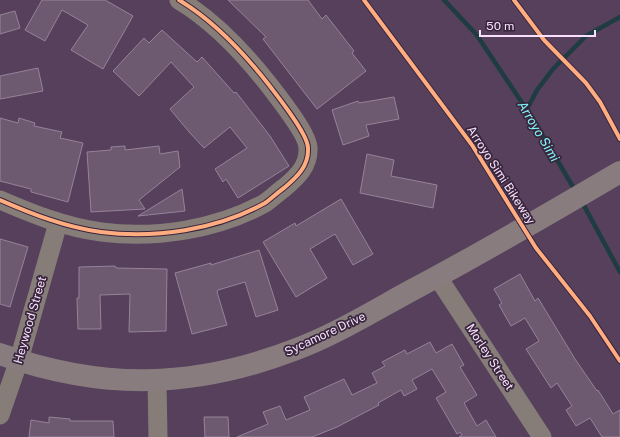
<svg xmlns="http://www.w3.org/2000/svg" width="620" height="437" font-family="'Public Sans',sans-serif">
  <style>
    .lines { fill: none; stroke-linecap: round; stroke-linejoin: round }
    .stream { stroke: #1e3c41; stroke-width: 4.5 }
    .building { fill: #6d5a70; stroke: #958399 }
    .minor { stroke: #867d79; stroke-width: 19 }
    .major { stroke: #897c7e; stroke-width: 22 }
    .cycleway-casing { stroke: #38263c; stroke-width: 6 }
    .cycleway { stroke: #ffac80; stroke-width: 4 }
    .labels { text-anchor: middle; stroke-width: 3.5; stroke-linejoin: round; paint-order: stroke }
    .street-label { font-size: 12px; fill: #f9e1fe; stroke: #38263c }
    .water-label { font-size: 13px; font-style: italic; fill: #81f4fa; stroke: #38263c }
  </style>
  <rect width="100%" height="100%" fill="#56405b"/>
  <g class="lines">
    <g class="stream">
      <polyline points="444,0 476,34 533,119 576,192"/>
      <polyline points="527,109 537,90 553,69 586,36 620,17"/>
      <polyline points="582,202 620,272"/>
    </g>
  </g>
  <g class="building">
    <polygon points="42,0 105,0 133,16 103,69 71,50 88,25 62,10 45,41 25,30"/>
    <polygon points="228,0 308,0 322,19 326,15 354,51 352,53 366,71 317,109 263,39 266,37"/>
    <polygon points="15,11 20,28 0,34 0,15"/>
    <polygon points="162,30 197,62 202,57 234,93 236,92 270,136 289,166 238,198 226,179 223,182 215,169 247,148 230,127 204,148 190,133 170,109 194,87 171,62 139,96 113,71 144,38 149,43"/>
    <polygon points="38,68 43,91 0,99 0,76"/>
    <polygon points="394,97 399,119 366,125 369,136 343,145 332,110 358,101 359,103"/>
    <polygon points="0,118 18,123 19,118 35,123 34,126 62,132 60,138 83,143 68,202 31,192 31,189 0,181"/>
    <polygon points="125,146 125,150 159,146 160,154 178,151 180,167 139,200 145,209 91,212 87,152 111,150 111,147"/>
    <polygon points="367,154 394,160 391,176 437,185 433,208 360,193"/>
    <polygon points="182,189 185,211 138,216"/>
    <polygon points="341,199 373,254 353,265 335,234 310,249 327,278 296,297 263,242 295,223 296,226"/>
    <polygon points="0,239 28,247 10,307 0,304"/>
    <polygon points="259,250 278,310 256,317 245,282 218,290 217,292 227,325 192,334 175,273 211,263 211,265"/>
    <polygon points="115,266 116,268 167,269 166,331 129,332 130,294 100,295 101,329 78,329 77,298 79,298 79,267"/>
    <polygon points="520,274 535,301 538,298 575,359 597,391 598,390 613,414 620,410 620,437 602,437 590,418 576,426 566,410 572,406 557,383 551,388 526,349 539,341 525,318 511,326 499,305 502,303 494,289"/>
    <polygon points="430,342 436,353 452,344 464,365 460,367 477,395 464,403 477,426 486,420 496,437 459,437 462,435 460,432 457,434 436,398 446,392 432,369 412,380 417,389 404,396 401,390 378,403 379,405 337,427 312,437 237,437 268,424 263,412 280,406 286,420 310,410 304,397 344,379 352,395 377,383 372,373 385,366 382,362 405,350 407,354"/>
    <polygon points="49,417 70,419 70,421 113,421 114,437 29,437 31,420 49,423"/>
    <polygon points="204,417 228,417 229,437 205,437"/>
  </g>
  <g class="lines">
    <g class="minor">
      <path d="M0,200C32,214 65,227 101,232C154,239 217,230 265,203C271,199 278,192 284,188C297,177 309,166 308,148C308,134 278,97 269,85C244,53 214,21 179,0"/>
      <polyline points="437,276 542,437"/>
      <polyline points="157,381 158,437"/>
      <polyline points="0,415 19,360 58,223"/>
    </g>
    <path class="major" d="M0,354C102,390 192,389 294,350C335,335 375,310 414,289C484,252 552,212 620,172"/>
    <defs>
      <g id="cycleway">
        <polyline points="364,0 472,145 536,248 590,316 620,361"/>
        <polyline points="514,0 544,40 586,83 600,102 620,139"/>
        <path d="M0,200C32,214 65,227 101,232C154,239 217,230 265,203C271,199 278,192 284,188C297,177 309,166 308,148C308,134 278,97 269,85C244,53 214,21 179,0"/>
      </g>
    </defs>
    <use href="#cycleway" class="cycleway-casing"/>
    <use href="#cycleway" class="cycleway"/>
  </g>
  <g class="labels">
    <g class="street-label">
      <text transform="translate(501 175) rotate(57)" y="4">Arroyo Simi Bikeway</text>
      <text transform="translate(30 320) rotate(-74)" y="4">Heywood Street</text>
      <text transform="translate(325 334) rotate(-25)" y="4">Sycamore Drive</text>
      <text transform="translate(490 357) rotate(57)" y="4">Morley Street</text>
    </g>
    <g class="water-label">
      <text transform="translate(539 131) rotate(59)" y="5">Arroyo Simi</text>
    </g>
  </g>
  <path d="M480 30v6h115v-6" fill="none" stroke="#f9e1fe" stroke-width="2"/>
  <text x="486" y="30" font-size="12" fill="#f9e1fe" stroke="#38263c" stroke-width="3" paint-order="stroke">50 m</text>
</svg>
